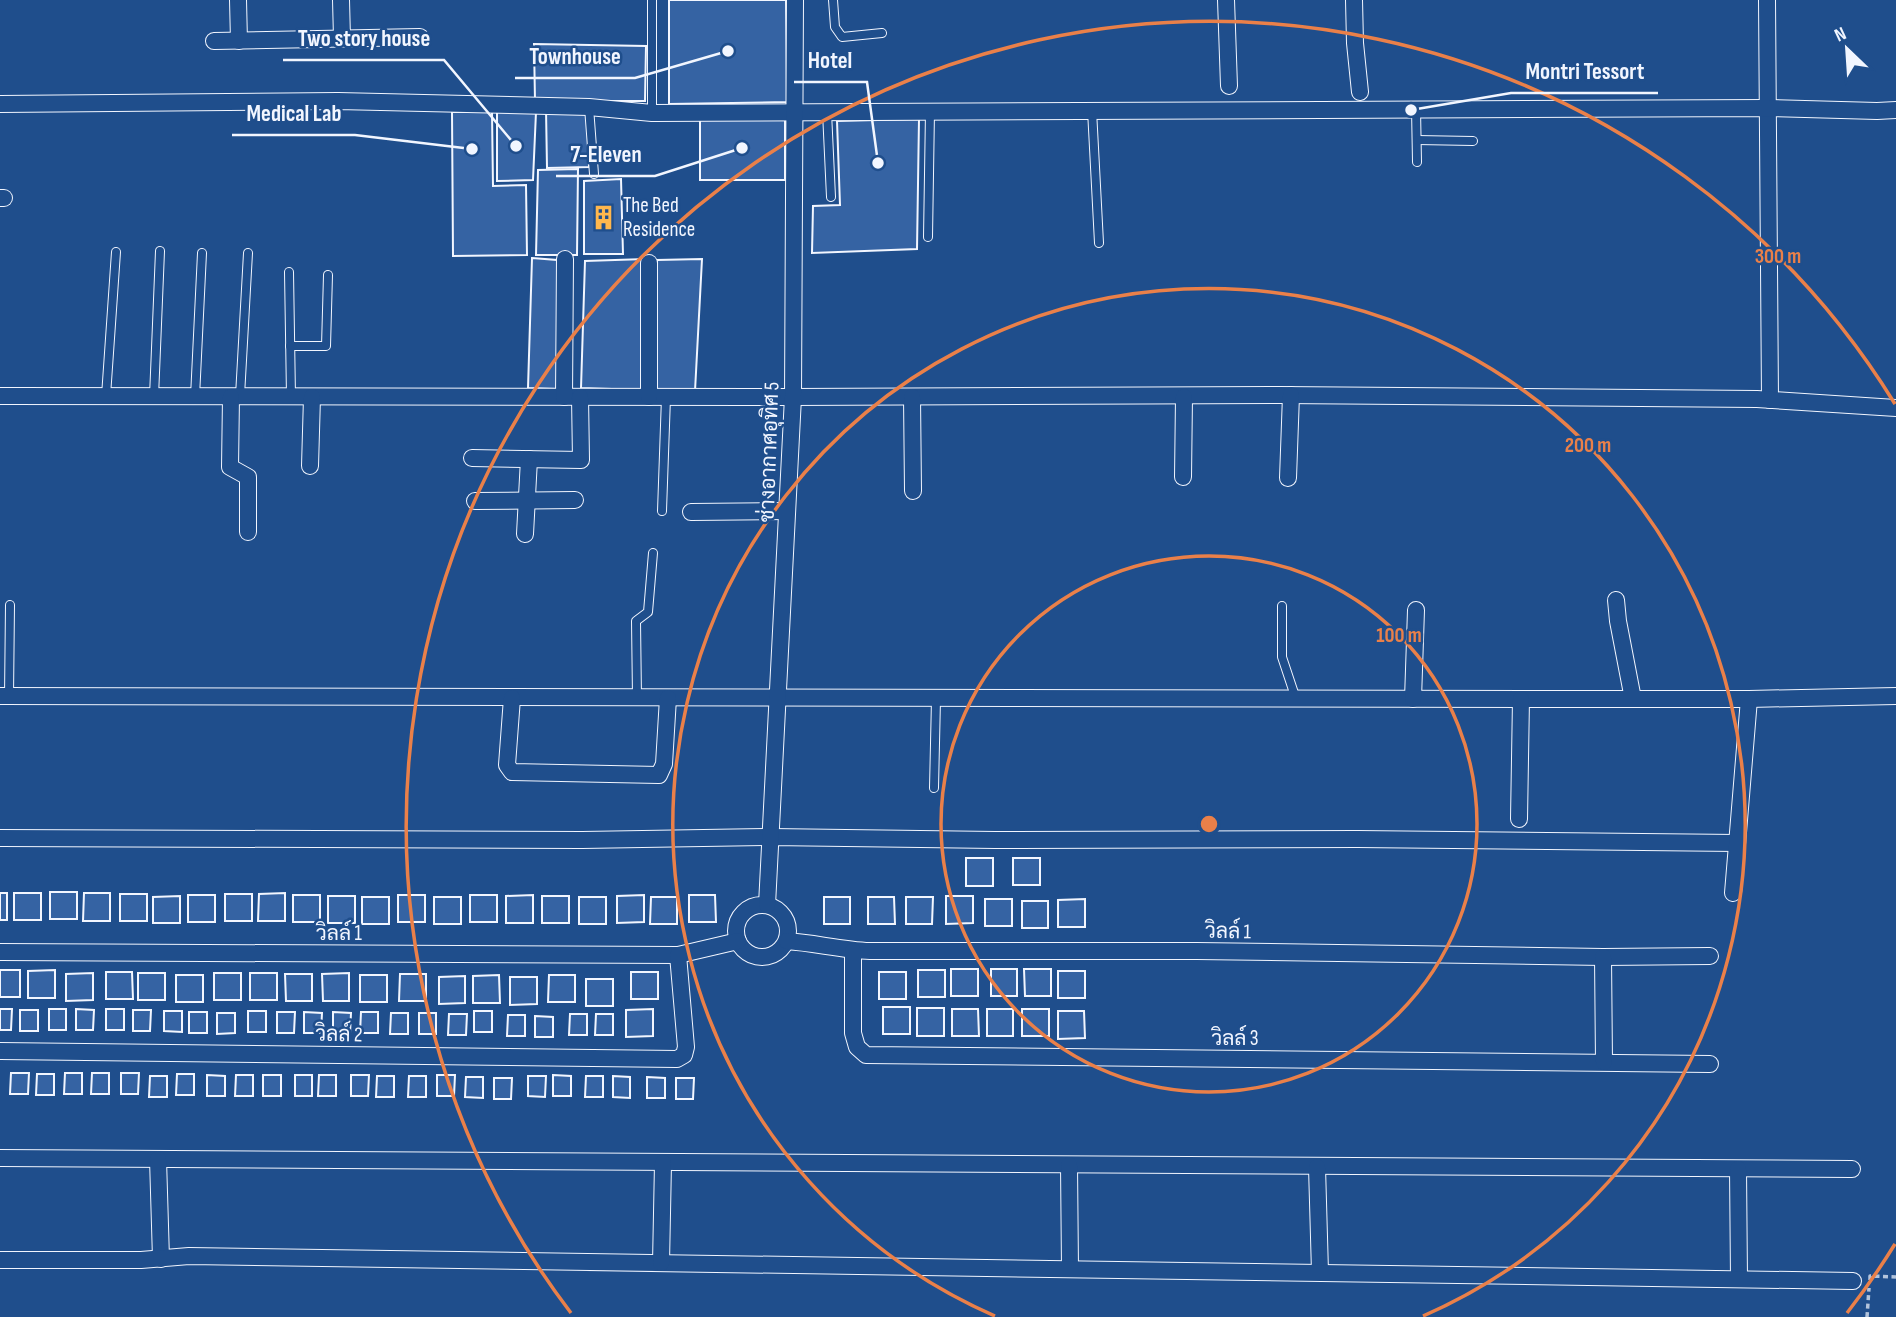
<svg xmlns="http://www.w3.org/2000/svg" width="1896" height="1317" font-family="'Sofia Sans Condensed',Sarabun,sans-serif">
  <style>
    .building { fill: #3563a3; stroke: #f2f6ff; stroke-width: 2 }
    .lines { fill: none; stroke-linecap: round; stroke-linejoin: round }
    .lane-casing { stroke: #f2f6ff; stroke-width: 10 }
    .street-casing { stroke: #f2f6ff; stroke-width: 18 }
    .path { stroke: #b3c4dc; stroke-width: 3.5; stroke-dasharray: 5 3.5; stroke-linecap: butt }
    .lane { stroke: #1f4e8c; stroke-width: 8 }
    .street { stroke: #1f4e8c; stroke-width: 16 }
    .ring { fill: none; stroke: #ea8049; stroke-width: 3.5 }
    .labels { text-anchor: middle; stroke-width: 5; stroke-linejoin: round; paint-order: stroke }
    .poi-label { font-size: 21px; fill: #f2f6ff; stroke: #1f4e8c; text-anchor: start }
    .street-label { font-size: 21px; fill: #f2f6ff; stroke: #1f4e8c }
    .centre { fill: #ea8049; stroke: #1f4e8c; stroke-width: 3.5 }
    .ring-label { font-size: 21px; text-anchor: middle; font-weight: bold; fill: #ea8049; stroke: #1f4e8c; stroke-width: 5; stroke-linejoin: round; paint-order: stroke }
    .leader { fill: none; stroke: #f2f6ff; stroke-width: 2.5 }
    .callout-dot { fill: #f2f6ff; stroke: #1f4e8c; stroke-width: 2.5 }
    .callout-label { font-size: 23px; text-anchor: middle; font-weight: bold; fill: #f2f6ff; stroke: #1f4e8c; stroke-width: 5; stroke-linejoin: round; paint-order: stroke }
  </style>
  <rect width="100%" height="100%" fill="#1f4e8c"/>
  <g class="building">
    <polygon points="669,0 786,0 787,102 669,104"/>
    <polygon points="534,44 646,46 645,101 535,101"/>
    <polygon points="588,108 589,167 547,168 546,109"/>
    <polygon points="497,111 536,112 533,180 497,181"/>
    <polygon points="452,112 492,112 493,186 526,185 527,255 453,256"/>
    <polygon points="785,114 785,180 700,180 700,115"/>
    <polygon points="919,119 917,249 812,253 813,206 840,205 837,121"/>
    <polygon points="578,169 577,255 536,255 538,170"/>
    <polygon points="621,179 623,254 584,254 584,181"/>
    <polygon points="532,258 557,260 557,389 528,388"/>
    <polygon points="645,259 643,390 581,388 585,261"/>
    <polygon points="702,259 695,391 656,392 657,260"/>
    <rect x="966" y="858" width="27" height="28"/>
    <rect x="1013" y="858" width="27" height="27"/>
    <rect x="50" y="892" width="27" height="27"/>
    <rect x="0" y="893" width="7" height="27"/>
    <rect x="14" y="893" width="27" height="27"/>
    <polygon points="84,893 110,893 110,921 83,921"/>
    <polygon points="285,893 285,921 258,921 259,894"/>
    <rect x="120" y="894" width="27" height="27"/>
    <rect x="225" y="894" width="27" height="27"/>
    <rect x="188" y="895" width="27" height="27"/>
    <rect x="293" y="895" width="27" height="27"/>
    <rect x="398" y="895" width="27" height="27"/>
    <rect x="470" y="895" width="27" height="27"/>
    <polygon points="533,895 533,923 506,923 506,896"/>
    <polygon points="644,895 644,922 617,923 617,896"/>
    <polygon points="689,895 715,895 716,922 689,922"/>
    <polygon points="180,896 180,923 153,923 153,897"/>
    <rect x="328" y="896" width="27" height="27"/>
    <rect x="542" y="896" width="27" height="27"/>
    <polygon points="946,896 973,896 973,923 946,924"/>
    <rect x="362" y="897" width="27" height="27"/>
    <rect x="434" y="897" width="27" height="27"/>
    <rect x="579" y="897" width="27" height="27"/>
    <polygon points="651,897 677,897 677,924 650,924"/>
    <rect x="824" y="897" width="26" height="27"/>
    <polygon points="868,897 894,897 895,924 868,924"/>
    <polygon points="906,897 933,897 932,924 906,924"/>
    <rect x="985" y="899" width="27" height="27"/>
    <polygon points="1085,899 1085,927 1058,927 1058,900"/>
    <rect x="1022" y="901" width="26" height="27"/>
    <rect x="951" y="969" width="27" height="27"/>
    <rect x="991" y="969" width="26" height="27"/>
    <polygon points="1024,969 1051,969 1051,996 1025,996"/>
    <rect x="0" y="970" width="20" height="27"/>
    <polygon points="55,970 55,998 28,998 28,971"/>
    <rect x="918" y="970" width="27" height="27"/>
    <rect x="1058" y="971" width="27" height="27"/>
    <polygon points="106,972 132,972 133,999 106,999"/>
    <rect x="631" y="972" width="27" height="27"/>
    <rect x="879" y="972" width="27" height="27"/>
    <polygon points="93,973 93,1000 66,1001 66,974"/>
    <rect x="138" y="973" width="27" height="27"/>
    <rect x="214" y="973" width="27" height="27"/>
    <rect x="250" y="973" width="27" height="27"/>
    <polygon points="349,973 349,1001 323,1001 322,974"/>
    <polygon points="285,974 312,974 312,1001 286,1001"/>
    <polygon points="400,974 426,974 426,1001 399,1001"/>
    <rect x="176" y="975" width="27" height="27"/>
    <rect x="360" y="975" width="27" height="27"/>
    <polygon points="499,975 500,1003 473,1003 473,976"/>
    <polygon points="549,975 575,975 575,1002 548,1002"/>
    <polygon points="465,976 465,1003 439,1004 439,977"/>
    <polygon points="510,977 537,977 537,1004 510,1005"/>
    <rect x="586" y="979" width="27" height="27"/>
    <rect x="883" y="1007" width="27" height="27"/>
    <rect x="917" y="1008" width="27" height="28"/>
    <polygon points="0,1009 12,1009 11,1030 0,1030"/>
    <rect x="49" y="1009" width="17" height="21"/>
    <polygon points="76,1009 94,1010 93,1030 76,1030"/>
    <rect x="106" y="1009" width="18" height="21"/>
    <polygon points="653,1009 653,1036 626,1037 626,1010"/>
    <polygon points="952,1009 978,1009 979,1036 952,1036"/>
    <rect x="987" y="1009" width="26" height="27"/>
    <rect x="1022" y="1009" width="27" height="27"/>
    <rect x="20" y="1010" width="18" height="21"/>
    <polygon points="133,1010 151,1010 150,1031 133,1031"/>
    <polygon points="164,1011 182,1011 182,1032 164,1031"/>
    <rect x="248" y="1011" width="18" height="21"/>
    <rect x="474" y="1011" width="18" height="21"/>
    <polygon points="1058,1011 1084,1011 1085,1038 1058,1039"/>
    <rect x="189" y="1012" width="18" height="21"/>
    <polygon points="277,1012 295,1012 294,1033 277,1033"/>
    <polygon points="304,1012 322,1013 321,1033 304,1033"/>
    <polygon points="333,1012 351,1013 350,1034 333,1034"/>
    <polygon points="361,1012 378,1012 378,1033 360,1033"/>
    <polygon points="217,1013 235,1013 235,1033 217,1034"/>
    <polygon points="391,1013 408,1013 408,1034 390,1034"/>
    <rect x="419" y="1013" width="17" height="21"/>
    <polygon points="449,1014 467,1014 466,1035 448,1035"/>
    <polygon points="570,1014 587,1014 587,1035 569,1035"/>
    <polygon points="596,1014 613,1014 613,1035 595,1035"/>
    <polygon points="508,1015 525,1015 525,1036 507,1036"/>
    <polygon points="535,1016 553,1017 553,1037 535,1037"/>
    <polygon points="11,1073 29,1073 28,1094 10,1094"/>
    <polygon points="65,1073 82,1073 82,1094 64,1094"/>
    <polygon points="92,1073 109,1073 109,1094 91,1094"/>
    <polygon points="121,1073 139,1073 138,1094 121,1094"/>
    <polygon points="37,1074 54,1074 54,1095 36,1095"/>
    <polygon points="177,1074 194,1074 194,1095 176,1095"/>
    <polygon points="207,1075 225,1076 225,1096 207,1096"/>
    <polygon points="236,1075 253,1075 253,1096 235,1096"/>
    <rect x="263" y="1075" width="18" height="21"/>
    <rect x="295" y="1075" width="17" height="21"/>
    <polygon points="319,1075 336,1075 336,1096 318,1096"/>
    <polygon points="351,1075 369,1075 368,1096 351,1096"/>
    <polygon points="437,1075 455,1075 454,1096 437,1096"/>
    <polygon points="553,1075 571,1076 571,1096 553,1096"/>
    <polygon points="150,1076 167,1076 167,1097 149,1097"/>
    <polygon points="377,1076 394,1076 394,1097 376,1097"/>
    <polygon points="409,1076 426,1076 426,1097 408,1097"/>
    <polygon points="528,1076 546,1076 545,1097 528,1096"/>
    <polygon points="586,1076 603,1076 603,1097 585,1097"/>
    <polygon points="613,1076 630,1077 630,1098 613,1097"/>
    <polygon points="466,1077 483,1077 483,1098 465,1097"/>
    <polygon points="647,1077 665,1078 665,1098 647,1098"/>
    <polygon points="494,1078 512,1078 511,1099 494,1099"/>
    <polygon points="676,1078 694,1078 693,1099 676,1099"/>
  </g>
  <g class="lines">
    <defs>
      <g id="lane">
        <polyline points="833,0 835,27 842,37 882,33"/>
        <polyline points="589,107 594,174"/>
        <polyline points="1416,109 1417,162"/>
        <polyline points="1092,110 1099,243"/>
        <polyline points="827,112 831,197"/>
        <polyline points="652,113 652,0"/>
        <polyline points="1417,140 1473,141"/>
        <polyline points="928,237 930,111"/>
        <polyline points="289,272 291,397"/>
        <polyline points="290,346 326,346 328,275"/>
        <polyline points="106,396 116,252"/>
        <polyline points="240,396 248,253"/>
        <polyline points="154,397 160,251"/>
        <polyline points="195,397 202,253"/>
        <polyline points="662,511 666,397"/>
        <polyline points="1282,606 1282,657 1296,699"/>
        <polyline points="9,696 10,605"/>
        <polyline points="637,698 636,621 648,612 653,553"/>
        <polyline points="934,788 936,699"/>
      </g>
      <g id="street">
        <polyline points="238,0 239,41"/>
        <polyline points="341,0 342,38"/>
        <polyline points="1226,0 1229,86"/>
        <polyline points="1354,0 1355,43 1360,92"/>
        <polyline points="1767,0 1770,400"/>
        <polyline points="214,41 420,37"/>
        <polyline points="0,104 338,101 589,107 652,113 1767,108 1877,111 1896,110"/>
        <polyline points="0,198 4,198"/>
        <polyline points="0,396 793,397 1281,395 1757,399 1896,408"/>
        <polyline points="231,397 230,467 248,477 248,532"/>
        <polyline points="564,397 565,259"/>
        <polyline points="649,397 649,263"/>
        <polyline points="912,397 913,491"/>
        <polyline points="472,458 581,460 580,397"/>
        <polyline points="310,466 312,397"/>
        <polyline points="1183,477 1184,397"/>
        <polyline points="1288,478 1291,395"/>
        <polyline points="475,501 575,500"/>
        <polyline points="691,512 787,511"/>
        <polyline points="525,534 529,459"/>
        <polyline points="1616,600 1618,621 1633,699"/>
        <polyline points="0,696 1574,699 1749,699 1896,696"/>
        <polyline points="512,698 507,765 512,772 659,775 664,764 668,698"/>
        <polyline points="1413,699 1416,610"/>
        <polyline points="1519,819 1521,699"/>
        <polyline points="0,838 582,840 771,837 995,840 1357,839 1737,843"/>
        <polyline points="1733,893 1749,699"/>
        <circle cx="762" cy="931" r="26"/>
        <polyline points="767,905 793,397 795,0"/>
        <path d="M787,941C815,943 842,950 870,951H1197L1603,957L1710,956"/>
        <polyline points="853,951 853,1033 857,1047 866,1055 1710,1064"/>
        <polyline points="0,952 678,955 738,941"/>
        <polyline points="1603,957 1604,1062"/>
        <polyline points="0,1051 677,1059 684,1055 686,1047 678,955"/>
        <polyline points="0,1158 1852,1169"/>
        <polyline points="158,1159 161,1259"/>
        <polyline points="1069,1165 1070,1269"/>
        <polyline points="1317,1167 1320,1272"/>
        <polyline points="1738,1169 1739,1278"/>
        <polyline points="0,1260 141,1260 189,1256 1853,1281"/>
        <polyline points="661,1263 663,1163"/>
      </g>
    </defs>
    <use href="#lane" class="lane-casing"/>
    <use href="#street" class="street-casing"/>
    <g class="path">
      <polyline points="1870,1280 1870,1276 1896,1277"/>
      <polyline points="1867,1317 1869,1288"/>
    </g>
    <use href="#lane" class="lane"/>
    <use href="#street" class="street"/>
  </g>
  <g class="ring">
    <circle cx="1209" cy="824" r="268"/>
    <path d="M995 1316A536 536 0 1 1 1423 1316"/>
    <path d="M1895 1244A804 804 0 0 1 1847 1313M571 1313A804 804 0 1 1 1895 404"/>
  </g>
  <defs>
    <symbol id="building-bare" viewBox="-9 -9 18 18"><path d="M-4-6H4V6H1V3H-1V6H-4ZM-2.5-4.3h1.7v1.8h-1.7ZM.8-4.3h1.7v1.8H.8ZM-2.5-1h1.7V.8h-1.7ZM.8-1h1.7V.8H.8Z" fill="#ffb74d" stroke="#1f4e8c" stroke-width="2.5" paint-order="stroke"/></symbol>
  </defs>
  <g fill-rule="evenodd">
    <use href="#building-bare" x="586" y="200" width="35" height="35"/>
  </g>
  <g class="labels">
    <g class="poi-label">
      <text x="623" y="212">The Bed<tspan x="623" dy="24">Residence</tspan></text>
    </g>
    <g class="street-label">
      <text transform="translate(769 452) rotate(-88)" y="7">ช่างอากาศอุทิศ 5</text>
      <text transform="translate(1228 931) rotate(1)" y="7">วิลล์ 1</text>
      <text x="339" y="940">วิลล์ 1</text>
      <text transform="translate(339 1034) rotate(1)" y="7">วิลล์ 2</text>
      <text x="1235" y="1045">วิลล์ 3</text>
    </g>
  </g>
  <circle cx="1209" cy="824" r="10" class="centre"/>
  <g class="ring-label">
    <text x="1778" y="263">300 m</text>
    <text x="1588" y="452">200 m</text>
    <text x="1399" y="642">100 m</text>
  </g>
  <path class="leader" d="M516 146L444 60H283M728 51L635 78H515M878 163L867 82H794M1411 110L1511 93H1658M472 149L355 135H232M742 148L655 176H556"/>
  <g class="callout-dot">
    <circle cx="516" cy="146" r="7"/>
    <circle cx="728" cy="51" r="7"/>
    <circle cx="878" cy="163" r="7"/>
    <circle cx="1411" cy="110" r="7"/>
    <circle cx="472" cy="149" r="7"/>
    <circle cx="742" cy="148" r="7"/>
  </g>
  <g class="callout-label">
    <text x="364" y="46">Two story house</text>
    <text x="575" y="64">Townhouse</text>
    <text x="830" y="68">Hotel</text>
    <text x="1585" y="79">Montri Tessort</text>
    <text x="294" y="121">Medical Lab</text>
    <text x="606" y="162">7-Eleven</text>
  </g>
  <g transform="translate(1847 49) rotate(335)" stroke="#1f4e8c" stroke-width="5" paint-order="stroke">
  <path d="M0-5L12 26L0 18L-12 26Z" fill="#f2f6ff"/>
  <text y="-10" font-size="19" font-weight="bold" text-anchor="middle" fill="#f2f6ff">N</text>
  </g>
</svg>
